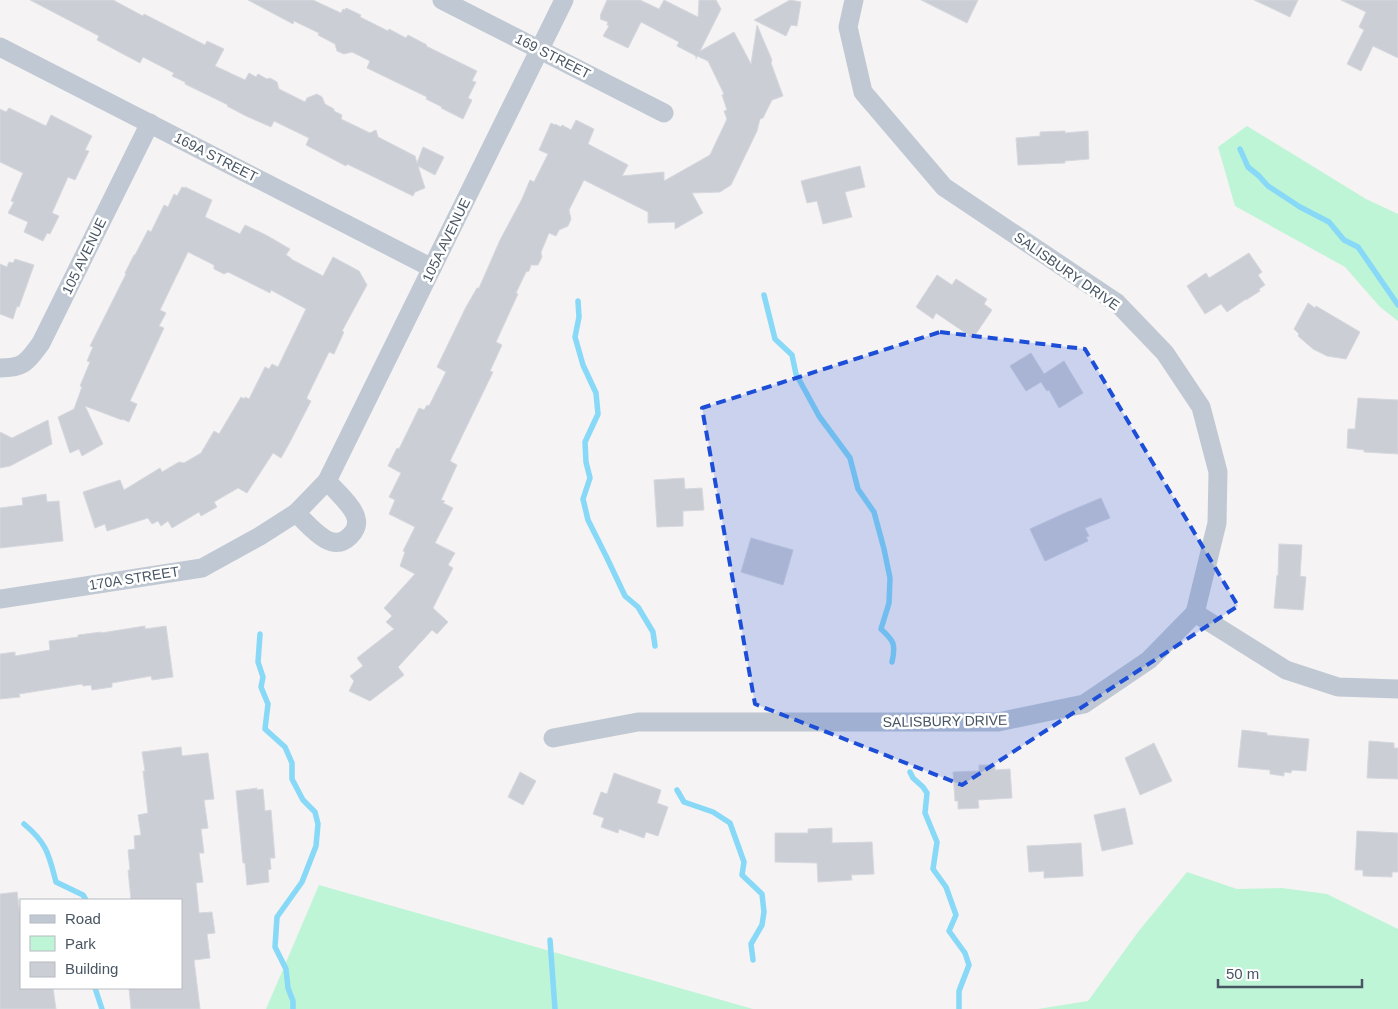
<svg xmlns="http://www.w3.org/2000/svg" width="1398" height="1009" font-family="Arial,sans-serif">
  <style>
    .green { fill: #bff5d7 }
    .lines { fill: none; stroke-linecap: round; stroke-linejoin: round }
    .stream { stroke: #87d9f7; stroke-width: 5.5 }
    .building { fill: #ccced5; stroke: #d6d8df }
    .street { stroke: #c0c9d3; stroke-width: 19 }
    .marked { fill: #1d4ed8; fill-opacity: 0.2; stroke: #1d4ed8; stroke-width: 4; stroke-dasharray: 10 6; stroke-linejoin: round }
    .labels { text-anchor: middle; stroke-width: 5; stroke-linejoin: round; paint-order: stroke }
    .street-label { font-size: 14px; fill: #485563; stroke: #fff }
  </style>
  <rect width="100%" height="100%" fill="#f5f3f3"/>
  <g class="green">
    <polygon points="1247,126 1366,199 1398,214 1398,321 1380,307 1345,267 1235,206 1218,147"/>
    <polygon points="1187,872 1237,889 1282,888 1327,894 1398,929 1398,1009 1038,1009 1088,1001 1138,932"/>
    <polygon points="319,885 753,1009 266,1009"/>
  </g>
  <g class="lines">
    <g class="stream">
      <polyline points="1240,149 1248,167 1259,176 1268,186 1300,207 1329,222 1344,240 1358,247 1398,305"/>
      <path d="M764,295L775,339L792,355L796,374L819,416L850,458L858,489L874,512L884,549L890,578L889,603L881,629C894,641 896,644 892,662"/>
      <polyline points="578,301 579,317 575,337 583,365 596,393 598,414 585,442 586,462 590,478 583,499 588,520 607,558 625,596 638,607 653,632 655,646"/>
      <polyline points="260,634 258,662 263,677 261,687 268,704 265,729 285,747 292,763 292,779 303,800 315,812 318,824 316,846 302,882 277,917 275,947 286,969 288,988 293,1001 293,1009"/>
      <polyline points="910,772 913,778 923,787 927,793 925,813 937,842 933,869 946,887 956,915 949,931 965,953 969,965 959,991 959,1009"/>
      <polyline points="677,790 684,802 713,812 730,823 744,862 742,875 762,894 764,912 762,925 751,944 753,960"/>
      <path d="M24,824C47,843 49,855 56,882L83,895L86,900"/>
      <polyline points="550,940 555,1009"/>
      <polyline points="95,988 102,1009"/>
    </g>
  </g>
  <g class="building">
    <polygon points="30,0 113,0 143,16 144,14 205,45 207,41 224,49 215,66 245,80 249,73 256,77 258,74 267,79 270,78 277,82 279,89 305,102 307,98 317,94 322,97 325,104 334,109 334,111 342,115 341,119 370,133 376,130 378,137 415,156 417,163 423,147 444,157 435,175 418,166 425,188 415,192 413,196 374,177 347,164 346,166 306,145 309,138 274,121 271,127 246,116 227,106 228,105 185,84 185,82 172,76 174,73 143,57 140,63 123,54 97,40 99,36"/>
    <polygon points="248,0 313,0 341,13 343,9 345,10 346,8 361,15 360,17 388,31 389,29 406,38 408,35 427,45 426,46 477,71 472,81 476,82 468,98 472,100 463,119 441,108 442,107 426,99 427,97 367,68 370,61 352,52 344,54 337,51 335,44 318,35 319,33 294,21 293,24"/>
    <polygon points="607,0 640,0 659,9 664,0 698,17 699,0 716,0 721,9 700,51 734,32 751,64 757,25 772,60 771,63 783,96 772,100 763,118 760,119 757,131 731,185 720,192 692,193 703,213 675,229 675,222 648,223 648,212 584,180 569,210 571,219 568,226 559,230 556,236 549,233 541,252 542,257 538,265 531,265 529,271 526,272 516,293 518,294 496,342 502,345 490,371 493,372 450,461 457,465 441,500 445,501 443,503 453,508 435,543 455,553 448,565 453,568 433,608 448,622 437,634 432,630 398,667 404,675 370,701 349,691 354,681 350,676 363,666 357,658 394,629 386,622 392,616 384,608 415,574 400,566 405,552 403,551 415,527 389,514 395,500 389,497 401,473 388,466 397,448 399,449 419,408 424,410 427,405 429,406 446,372 437,367 466,307 477,288 479,288 500,240 522,199 530,180 534,182 548,154 539,150 551,123 555,125 555,124 561,127 562,125 571,130 576,120 594,129 588,144 628,165 622,176 664,172 664,181 710,155 727,119 724,111 727,110 722,95 724,94 708,61 697,56 696,59 696,56 677,46 679,42 641,22 628,48 603,36 609,26 607,25 608,22 600,19 601,17 600,16"/>
    <polygon points="790,0 801,2 797,26 791,25 786,36 754,20"/>
    <polygon points="921,0 978,0 967,23"/>
    <polygon points="1254,0 1298,0 1290,17"/>
    <polygon points="1341,0 1398,0 1398,58 1373,46 1361,71 1347,64 1364,30 1359,27 1366,12"/>
    <polygon points="9,108 46,126 51,115 92,136 85,150 89,151 75,180 68,177 52,213 59,216 50,234 47,233 43,241 24,232 28,222 8,213 14,202 11,201 23,173 0,162 0,109 6,112"/>
    <polygon points="1065,131 1065,133 1088,131 1089,159 1065,161 1065,163 1018,165 1016,138 1040,136 1040,132"/>
    <polygon points="860,166 865,187 845,192 852,217 823,224 817,201 807,203 801,181"/>
    <polygon points="182,187 185,188 185,187 212,200 205,217 240,234 245,225 266,235 290,249 286,255 291,258 291,259 323,276 333,257 359,271 367,285 342,331 344,332 334,354 329,352 307,397 307,399 311,401 290,442 281,458 273,453 247,493 238,488 214,502 217,507 201,516 199,512 172,528 168,521 161,526 158,521 152,524 148,518 107,531 105,524 95,528 83,492 120,480 124,490 160,468 162,472 179,462 184,463 201,453 214,431 219,434 241,397 244,399 245,397 249,399 265,367 269,369 272,364 278,367 306,309 271,290 270,293 228,272 224,274 214,269 214,265 188,252 160,310 166,313 159,326 164,328 130,401 137,404 129,422 122,419 122,420 85,406 103,444 82,456 79,449 70,453 58,417 74,409 82,387 80,386 90,362 87,361 93,347 90,346 126,274 125,273 134,255 135,255 148,230 151,232 164,205 168,207 174,194 177,196"/>
    <polygon points="1249,253 1262,272 1258,275 1265,285 1259,289 1260,291 1246,300 1246,299 1227,312 1221,304 1205,314 1187,286 1206,273 1209,278"/>
    <polygon points="15,259 34,265 19,307 17,306 13,319 0,314 0,264 7,267 9,262 13,263"/>
    <polygon points="937,275 952,285 956,279 987,299 984,304 992,310 973,338 936,313 933,319 916,307"/>
    <polygon points="1308,303 1315,308 1316,306 1360,332 1346,359 1327,356 1313,349 1298,336 1299,334 1294,329"/>
    <polygon points="1031,353 1044,374 1064,361 1083,393 1059,408 1049,390 1047,391 1041,382 1026,391 1010,366"/>
    <polygon points="1358,398 1398,400 1398,454 1364,452 1364,450 1347,448 1348,429 1355,429"/>
    <polygon points="48,420 52,444 10,466 0,468 0,432 12,438"/>
    <polygon points="684,478 685,489 702,488 704,510 683,511 683,526 657,527 654,480"/>
    <polygon points="46,494 47,502 59,501 63,541 0,548 0,508 23,505 22,498"/>
    <polygon points="1101,498 1110,518 1085,528 1089,536 1086,537 1088,541 1045,561 1030,529 1065,513"/>
    <polygon points="751,538 793,550 783,585 741,572"/>
    <polygon points="1279,544 1302,545 1300,576 1306,577 1303,610 1274,608 1277,575 1278,576"/>
    <polygon points="145,626 145,629 166,626 173,677 152,680 151,676 112,683 112,687 92,690 91,685 83,686 82,684 19,694 20,697 0,699 0,654 15,652 15,656 50,650 49,641 78,637 78,635 101,632 101,633"/>
    <polygon points="1242,730 1267,733 1267,735 1309,739 1306,771 1292,770 1291,773 1284,772 1284,776 1270,774 1270,770 1238,767"/>
    <polygon points="1369,741 1394,743 1394,748 1398,748 1398,779 1367,778"/>
    <polygon points="1154,743 1172,781 1140,795 1125,758"/>
    <polygon points="181,747 182,756 208,753 214,799 204,800 208,828 201,829 204,853 199,853 203,882 196,883 199,913 212,912 215,933 207,934 210,958 194,960 200,1009 131,1009 129,988 181,988 181,900 131,900 128,870 130,870 128,850 135,849 134,836 141,835 138,815 148,813 143,771 145,771 142,752"/>
    <polygon points="979,765 995,765 995,770 1010,769 1012,798 978,800 979,808 958,809 958,801 955,801 953,772 979,771"/>
    <polygon points="520,772 536,781 523,805 508,797"/>
    <polygon points="614,773 661,790 657,803 668,807 658,836 646,832 644,838 619,829 618,833 601,827 604,818 593,814 601,792 607,794"/>
    <polygon points="257,788 257,790 263,789 265,811 271,810 275,858 270,858 271,869 268,870 269,882 247,885 245,863 243,863 236,791"/>
    <polygon points="1125,808 1133,844 1102,851 1094,815"/>
    <polygon points="832,828 832,843 872,842 874,874 851,875 852,880 818,882 817,863 775,862 775,833 808,833 808,829"/>
    <polygon points="1357,831 1398,833 1398,872 1392,872 1392,877 1363,876 1363,870 1355,870"/>
    <polygon points="1081,843 1083,876 1044,878 1044,871 1029,872 1027,846"/>
    <polygon points="17,892 20,913 21,912 21,988 53,988 56,1009 0,1009 0,894"/>
  </g>
  <g class="lines">
    <g class="street">
      <polyline points="442,0 664,113"/>
      <polyline points="0,47 432,268"/>
      <path d="M0,368C24,368 27,362 41,343L150,123"/>
      <path d="M296,513C310,526 331,555 350,536C355,531 358,525 356,518C354,507 335,490 327,481"/>
      <polyline points="0,599 202,568 260,536 296,513 327,481 564,0"/>
      <polyline points="1195,613 1286,670 1338,687 1398,689"/>
      <polyline points="553,738 638,722 998,722 1084,704 1149,660 1195,613 1217,523 1218,472 1201,407 1165,353 1117,303 944,187 863,92 848,27 854,0"/>
    </g>
  </g>
  <path class="marked" d="M940,332L1085,349L1238,606L962,785L755,704L702,408Z"/>
  <g class="labels">
    <g class="street-label">
      <text transform="translate(553 56) rotate(27)" y="5">169 STREET</text>
      <text transform="translate(216 157) rotate(27)" y="5">169A STREET</text>
      <text transform="translate(446 240) rotate(-64)" y="5">105A AVENUE</text>
      <text transform="translate(84 256) rotate(-64)" y="5">105 AVENUE</text>
      <text transform="translate(1067 271) rotate(35)" y="5">SALISBURY DRIVE</text>
      <text transform="translate(134 578) rotate(-9)" y="5">170A STREET</text>
      <text transform="translate(945 721) rotate(-1)" y="5">SALISBURY DRIVE</text>
    </g>
  </g>
  <rect x="20" y="899" width="162" height="90" fill="#ffffff" stroke="#b6bbc1"/>
  <rect x="30" y="915" width="25" height="8" fill="#c0c9d3" stroke="#b6bbc1"/>
  <text x="65" y="924" font-size="15" fill="#485563">Road</text>
  <rect x="30" y="936" width="25" height="15" fill="#bff5d7" stroke="#b6bbc1"/>
  <text x="65" y="949" font-size="15" fill="#485563">Park</text>
  <rect x="30" y="962" width="25" height="15" fill="#ccced5" stroke="#b6bbc1"/>
  <text x="65" y="974" font-size="15" fill="#485563">Building</text>
  <path d="M1218 979v8h144v-8" fill="none" stroke="#485563" stroke-width="2.5"/>
  <text x="1226" y="979" font-size="15" fill="#485563" stroke="#ffffff" stroke-width="4" paint-order="stroke">50 m</text>
</svg>
